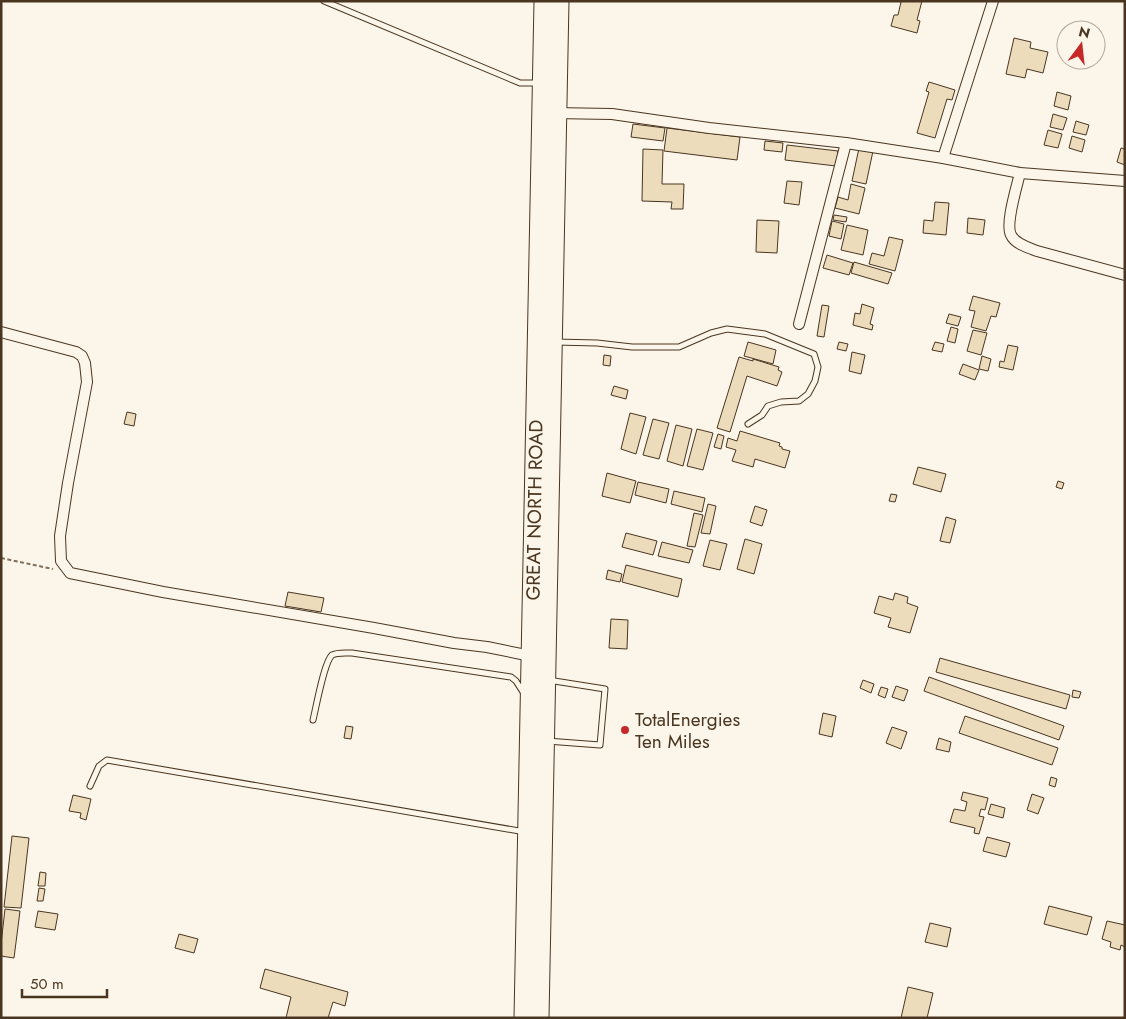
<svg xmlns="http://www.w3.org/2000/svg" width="1126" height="1019" font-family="Jost,sans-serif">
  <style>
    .building { fill: #ecdcbc; stroke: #4a3520 }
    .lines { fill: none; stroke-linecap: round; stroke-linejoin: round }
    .lane-casing { stroke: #4a3520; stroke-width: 7 }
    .street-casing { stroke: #4a3520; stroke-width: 12 }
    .highway-casing { stroke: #4a3520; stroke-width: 21 }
    .path { stroke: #7f6f5c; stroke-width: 2; stroke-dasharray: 4 2.5; stroke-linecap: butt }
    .lane { stroke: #fbf6e9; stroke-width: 5 }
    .street { stroke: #fbf6e9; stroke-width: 10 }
    .highway { stroke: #fbf6e9; stroke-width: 19 }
    .poi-dot { fill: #c62828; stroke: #fbf6e9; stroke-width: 2 }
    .labels { text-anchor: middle; stroke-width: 4; stroke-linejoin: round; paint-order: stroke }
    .street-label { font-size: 19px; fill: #4a3520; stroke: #fbf6e9 }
    .poi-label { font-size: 19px; fill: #4a3520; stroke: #fbf6e9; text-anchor: start }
  </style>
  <rect width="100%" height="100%" fill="#fbf6e9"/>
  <g class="building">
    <polygon points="897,1 922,1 917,20 920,21 917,33 891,26 894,15 898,15 901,2"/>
    <polygon points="1014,38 1031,42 1030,48 1048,52 1043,73 1027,69 1025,78 1006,74"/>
    <polygon points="929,82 955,90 952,100 947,99 935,138 917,133 929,92 926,91"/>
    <polygon points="1057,92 1071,96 1068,110 1054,106"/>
    <polygon points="1053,114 1067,118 1063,130 1050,127"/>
    <polygon points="1076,121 1089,125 1086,135 1073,132"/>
    <polygon points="633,124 665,128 663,141 631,137"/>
    <polygon points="667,128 740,137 737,160 664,151"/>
    <polygon points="1048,130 1062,134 1058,148 1044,145"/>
    <polygon points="1072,136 1085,140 1082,152 1069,148"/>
    <polygon points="765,141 783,143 782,152 764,150"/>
    <polygon points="787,145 838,151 836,166 785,160"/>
    <polygon points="859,148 873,151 866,184 852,181"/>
    <polygon points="1121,148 1125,149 1125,165 1117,162"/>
    <polygon points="643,149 663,150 662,184 684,184 683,209 671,209 672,202 642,201"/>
    <polygon points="787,181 802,182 799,205 784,203"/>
    <polygon points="851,184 865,188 859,214 835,208 838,197 848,200"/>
    <polygon points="935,202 949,203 946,235 923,233 924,220 933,221"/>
    <polygon points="834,215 847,217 846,222 833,220"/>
    <polygon points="968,218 985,220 983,235 967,233"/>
    <polygon points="757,220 779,221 777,253 756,252"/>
    <polygon points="832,221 844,224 841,239 829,236"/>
    <polygon points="847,225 868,230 863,255 841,250"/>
    <polygon points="889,237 903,240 895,271 869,264 872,253 884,256"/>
    <polygon points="827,255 853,263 849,275 823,268"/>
    <polygon points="854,262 892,273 888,284 851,273"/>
    <polygon points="973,296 1000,303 996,317 991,316 986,331 971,327 975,311 969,310"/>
    <polygon points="862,304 874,308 870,324 873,325 872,330 853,325 855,313 860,314"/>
    <polygon points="822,305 829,306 824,337 817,336"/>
    <polygon points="949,314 961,317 958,326 946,323"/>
    <polygon points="951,327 958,329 955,343 947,341"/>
    <polygon points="973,330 987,333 981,355 967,351"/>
    <polygon points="748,342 776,350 773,364 744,356"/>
    <polygon points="839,342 848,344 846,351 837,349"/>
    <polygon points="935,342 944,344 942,352 932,350"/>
    <polygon points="1008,345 1018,347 1013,370 999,367 1000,361 1004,362"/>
    <polygon points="852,352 865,355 861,374 849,371"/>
    <polygon points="604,355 611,356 610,366 603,365"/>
    <polygon points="982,356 991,359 988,371 979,369"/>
    <polygon points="739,357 753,361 753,359 779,367 778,370 782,372 777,386 747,376 730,432 717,428"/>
    <polygon points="963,364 979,370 975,380 959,374"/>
    <polygon points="614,386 628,390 626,399 611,395"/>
    <polygon points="127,412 136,414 134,426 124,424"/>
    <polygon points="630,413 646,417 636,454 621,449"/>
    <polygon points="653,419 669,423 659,459 643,455"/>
    <polygon points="676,425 692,429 683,466 667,461"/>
    <polygon points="697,429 713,433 703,470 687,466"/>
    <polygon points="740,431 780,443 779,446 782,447 782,449 790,451 785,468 755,459 753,467 732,461 736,450 726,447 728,438 737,441"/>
    <polygon points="718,434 724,436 721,449 714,447"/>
    <polygon points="918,467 946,474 941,492 913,484"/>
    <polygon points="607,473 636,481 630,503 602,496"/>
    <polygon points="1058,481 1064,483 1062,489 1056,487"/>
    <polygon points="638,482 669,489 666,503 635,495"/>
    <polygon points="674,491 705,498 702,512 671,504"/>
    <polygon points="891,494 897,495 895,502 889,501"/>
    <polygon points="708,504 716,506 710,534 701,533"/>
    <polygon points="755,506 767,510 762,526 750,522"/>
    <polygon points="694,513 703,515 695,547 687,546"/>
    <polygon points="946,517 956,520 950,543 940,541"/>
    <polygon points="626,533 657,541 653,555 622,547"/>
    <polygon points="745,539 762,544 754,574 737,569"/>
    <polygon points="710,540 727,544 720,570 703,566"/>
    <polygon points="662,542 693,550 689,563 658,556"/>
    <polygon points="626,565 682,579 678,597 622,582"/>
    <polygon points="608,570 622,574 620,582 606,579"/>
    <polygon points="288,592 324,598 321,612 285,606"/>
    <polygon points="895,593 908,597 907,603 918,607 910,633 888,627 891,618 874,613 879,596 893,600"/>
    <polygon points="611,619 628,620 627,649 609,648"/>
    <polygon points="940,658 1070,695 1066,709 936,672"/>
    <polygon points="929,677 1064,726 1059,740 924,691"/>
    <polygon points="863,680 874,684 871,693 860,688"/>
    <polygon points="896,686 908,690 904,701 892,697"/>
    <polygon points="881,687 888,689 885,698 878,695"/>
    <polygon points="1073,690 1081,692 1079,698 1072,697"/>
    <polygon points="823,713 836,716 832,737 819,734"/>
    <polygon points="965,716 1058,748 1052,765 959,733"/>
    <polygon points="346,726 353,727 351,739 344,738"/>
    <polygon points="892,727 907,732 901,749 886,743"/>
    <polygon points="939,738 951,742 949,752 936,749"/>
    <polygon points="1051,777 1057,779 1055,787 1049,785"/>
    <polygon points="963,792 988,798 985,810 981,809 979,816 984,817 979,834 974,833 975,828 950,822 954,809 965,811 967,802 961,800"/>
    <polygon points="1032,794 1044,798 1038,814 1027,810"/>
    <polygon points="73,795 91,799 86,820 80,818 81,813 69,811"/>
    <polygon points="991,804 1005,808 1003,818 988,814"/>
    <polygon points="12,836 29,838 21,908 4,907"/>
    <polygon points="987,837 1010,843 1006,857 983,851"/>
    <polygon points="40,872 46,873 45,886 38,886"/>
    <polygon points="39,888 45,889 43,901 37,901"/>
    <polygon points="1049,906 1092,917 1087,935 1044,924"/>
    <polygon points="5,909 20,911 14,958 1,956 1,944"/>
    <polygon points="38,911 58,914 55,930 35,927"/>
    <polygon points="1107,921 1125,925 1125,947 1121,945 1120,950 1110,947 1111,942 1102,939"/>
    <polygon points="930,923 951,928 947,947 925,942"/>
    <polygon points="179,934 198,939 194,953 175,948"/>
    <polygon points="265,969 348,992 345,1006 333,1002 328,1018 286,1018 291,997 260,988"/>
    <polygon points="908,987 933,993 927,1018 901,1018"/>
  </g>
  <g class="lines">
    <defs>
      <g id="lane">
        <polyline points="324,1 520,83 539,83"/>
        <polyline points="555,342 597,343 632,347 679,347 711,333 727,329 765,334 814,354 818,367 815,381 808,394 799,401 781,402 768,406 762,415 748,424"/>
        <path d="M313,720C316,708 324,662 332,655C337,652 346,653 352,653L511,677L516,681L525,695"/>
        <polyline points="547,741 600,745 605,689 548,680"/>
        <polyline points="90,786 99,766 107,760 525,832"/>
      </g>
      <g id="street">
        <polyline points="553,113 612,114 709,128 846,143 943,158 1020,173 1125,181"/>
        <polyline points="943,158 993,1"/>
        <path d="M1020,173C1017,186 1005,224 1011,235C1015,244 1029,248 1037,251L1125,275"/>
        <polyline points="799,324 846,143"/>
        <polyline points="1,332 76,352 82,356 85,363 87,382 68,483 60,536 61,561 70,573 163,592 374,628 454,643 487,647 531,656"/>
      </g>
      <g id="highway">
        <polyline points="524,1018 544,1"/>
        <polyline points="539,1018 559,1"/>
      </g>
    </defs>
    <use href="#lane" class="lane-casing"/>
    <use href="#street" class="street-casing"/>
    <use href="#highway" class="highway-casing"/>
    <polyline class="path" points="1,558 53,569"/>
    <use href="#lane" class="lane"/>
    <use href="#street" class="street"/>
    <use href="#highway" class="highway"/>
  </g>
  <circle class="poi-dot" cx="625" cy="730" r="5"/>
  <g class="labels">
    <g class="street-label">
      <text transform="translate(534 510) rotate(-89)" y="7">GREAT NORTH ROAD</text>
    </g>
    <g class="poi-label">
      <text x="635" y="726">TotalEnergies<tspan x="635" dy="22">Ten Miles</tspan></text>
    </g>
  </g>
  <rect width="1126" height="1019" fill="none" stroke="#4a3520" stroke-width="5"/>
  <g transform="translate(1081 45) rotate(15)"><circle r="24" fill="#fbf6e9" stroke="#b4a999"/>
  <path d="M0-4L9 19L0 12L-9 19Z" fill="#c62828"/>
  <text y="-8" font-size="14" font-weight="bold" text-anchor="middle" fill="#4a3520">N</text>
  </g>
  <path d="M22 989v8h85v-8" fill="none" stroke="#4a3520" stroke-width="2.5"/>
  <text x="30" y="989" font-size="15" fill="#4a3520" stroke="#fbf6e9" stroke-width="4" paint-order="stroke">50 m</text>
</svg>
